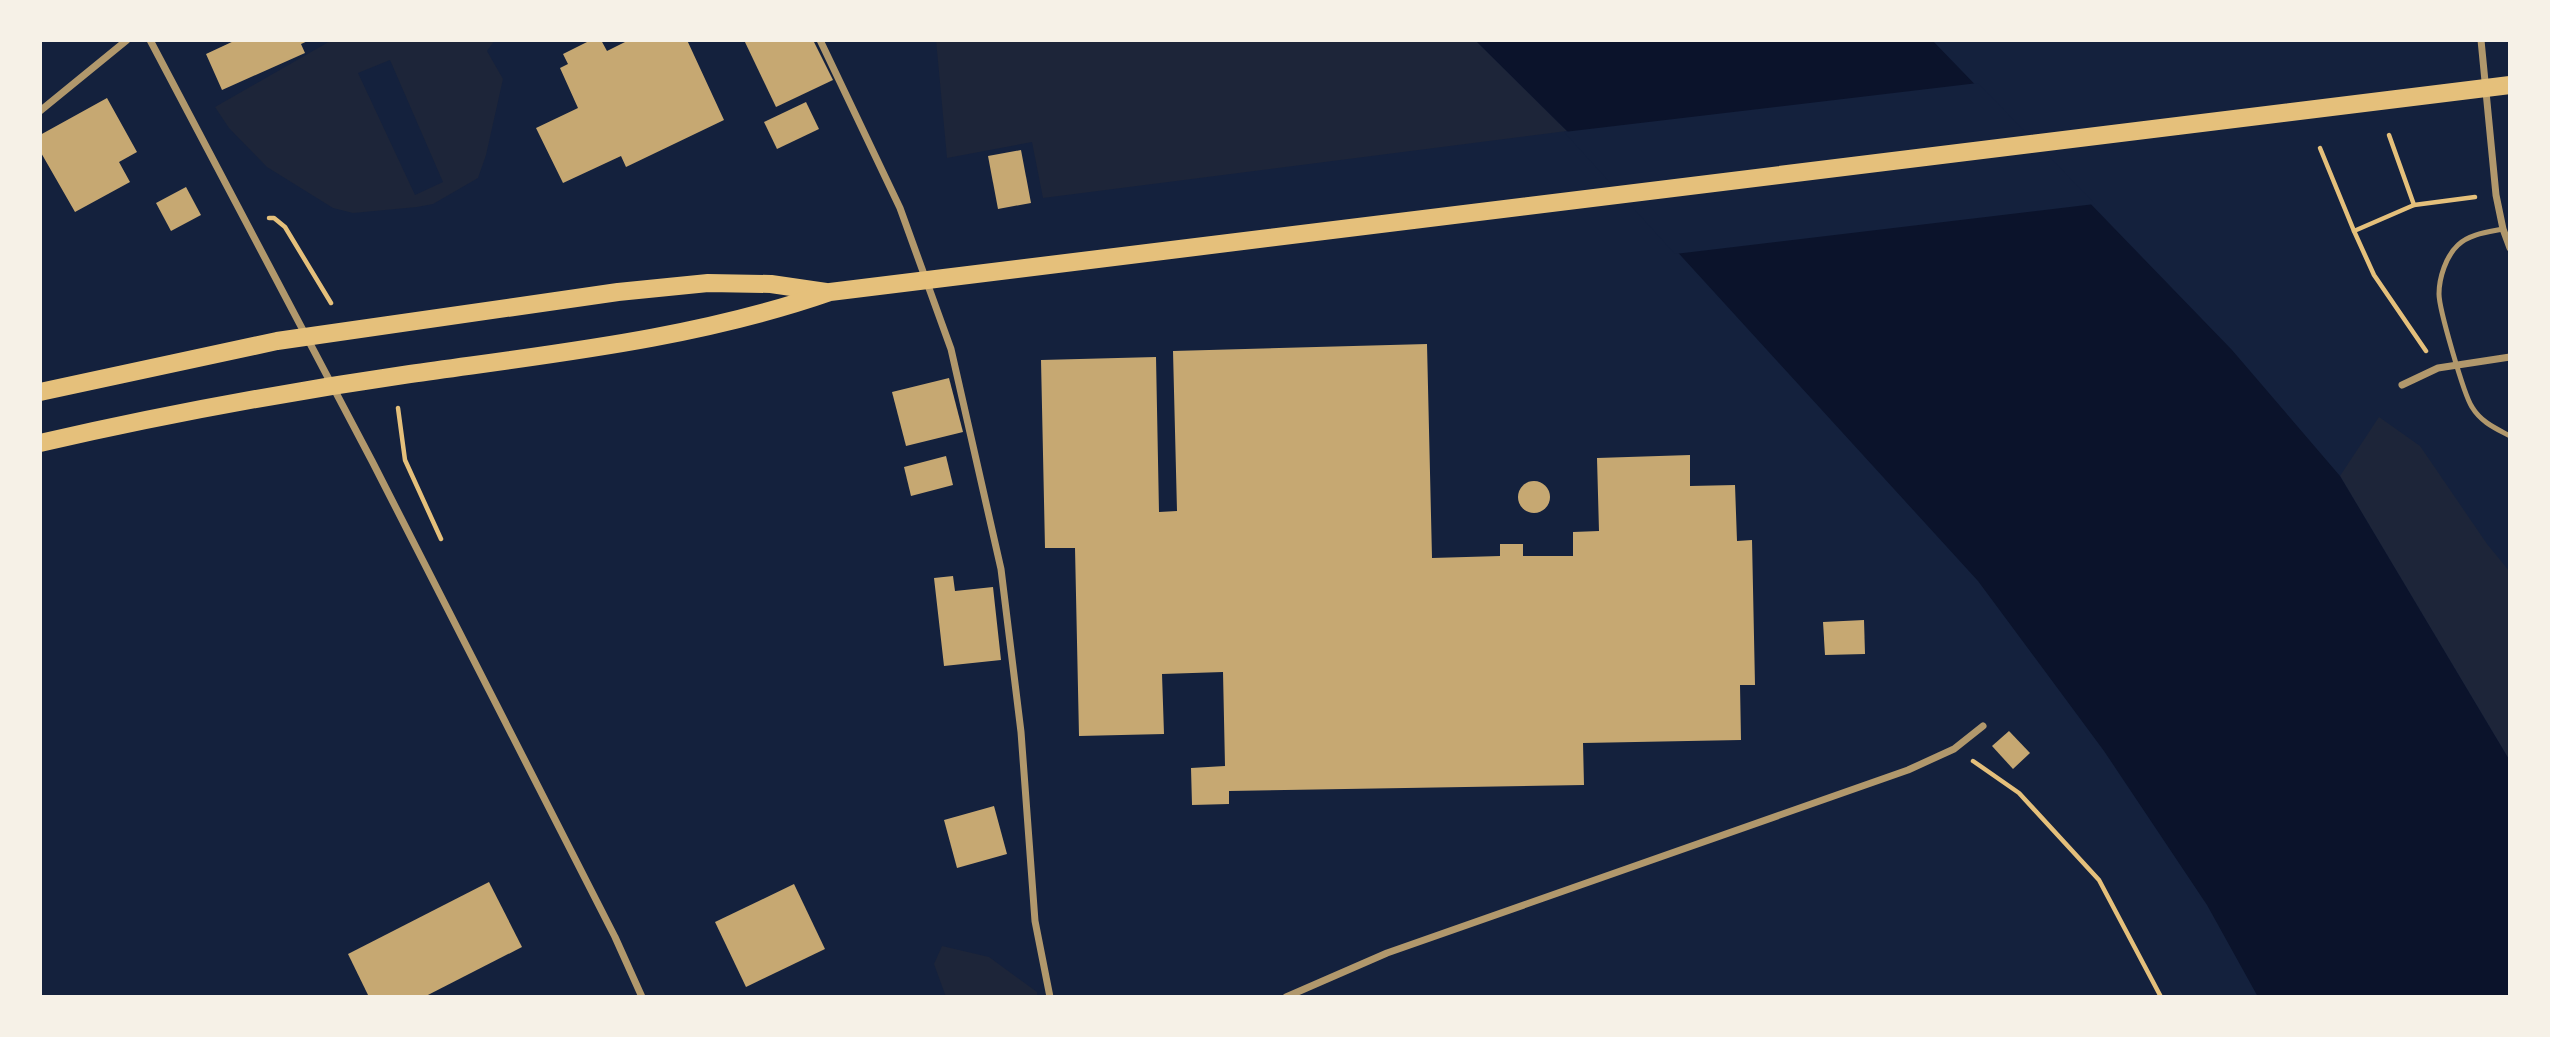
<svg xmlns="http://www.w3.org/2000/svg" width="2550" height="1037" font-family="'Libre Baskerville',serif">
  <style>
    .green { fill: #1d2539; fill-rule: evenodd }
    .water { fill: #0b132b }
    .pier { fill: #14213d }
    .building { fill: #c6a872 }
    .lines { fill: none; stroke-linecap: round; stroke-linejoin: round }
    .path { stroke: #e5c07b; stroke-width: 4.5 }
    .service { stroke: #b1986c; stroke-width: 5 }
    .minor { stroke: #b1986c; stroke-width: 7 }
    .primary { stroke: #e5c07b; stroke-width: 18 }
  </style>
  <rect width="100%" height="100%" fill="#14213d"/>
  <g class="green">
    <path d="M332,40H495L487,51L503,79L486,155L478,178L433,204L417,207L353,213L333,208L267,167L229,128L215,107ZM390,60L443,182L415,195L358,73Z"/>
    <polygon points="936,40 1475,40 1567,131 1043,198 1032,142 947,158"/>
    <polygon points="2379,417 2420,446 2487,544 2510,572 2510,761 2340,476"/>
    <polygon points="942,946 989,957 1037,992 1037,997 946,997 934,964"/>
  </g>
  <polygon class="water" points="1475,40 1932,40 2232,350 2340,476 2510,761 2510,997 2258,997 2207,905 2104,751 1978,581 1567,131"/>
  <polygon class="pier" points="1978,83 2095,204 1675,254 1564,132"/>
  <g class="building">
    <polygon points="236,40 310,40 301,44 305,53 222,90 206,54"/>
    <polygon points="591,40 601,40 607,51 629,40 687,40 724,120 626,167 621,156 563,183 536,128 578,108 560,68 568,64 563,54"/>
    <polygon points="744,40 813,40 833,80 776,107"/>
    <polygon points="107,98 137,152 119,162 130,182 75,212 40,151 40,135"/>
    <polygon points="806,102 819,129 777,149 764,122"/>
    <polygon points="1021,150 1031,203 998,209 988,156"/>
    <polygon points="186,187 201,215 171,231 156,203"/>
    <polygon points="1427,344 1432,558 1500,556 1500,544 1523,544 1523,556 1573,556 1573,532 1599,531 1597,458 1690,455 1690,486 1735,485 1737,541 1752,540 1755,685 1740,685 1741,740 1583,743 1584,785 1229,791 1229,804 1192,805 1191,768 1225,766 1223,672 1162,674 1164,734 1079,736 1075,548 1045,548 1041,360 1156,357 1159,512 1177,511 1173,351"/>
    <polygon points="949,378 963,432 906,446 892,392"/>
    <polygon points="946,456 953,485 911,496 904,467"/>
    <circle cx="1534" cy="497" r="16"/>
    <polygon points="953,576 955,591 993,587 1001,660 944,666 934,578"/>
    <polygon points="1864,620 1865,654 1825,655 1823,622"/>
    <polygon points="2009,731 2030,753 2013,769 1992,746"/>
    <polygon points="994,806 1007,854 957,868 944,820"/>
    <polygon points="489,882 522,947 424,997 369,997 348,954"/>
    <polygon points="794,884 825,949 746,987 715,922"/>
  </g>
  <g class="lines">
    <g class="path">
      <polyline points="2389,135 2414,205"/>
      <polyline points="2320,148 2354,231"/>
      <polyline points="269,218 274,218 285,227 331,303"/>
      <polyline points="2426,351 2374,275 2354,231 2414,205 2475,197"/>
      <polyline points="398,408 405,460 441,539"/>
      <polyline points="1973,761 2019,793 2099,880 2161,997"/>
    </g>
    <path class="service" d="M2503,229C2488,232 2469,234 2458,245C2446,256 2439,278 2439,294C2439,309 2464,395 2472,407C2481,422 2495,428 2510,436"/>
    <g class="minor">
      <polyline points="150,40 372,461 615,937 642,997"/>
      <polyline points="820,40 900,208 951,349 1001,569 1021,732 1035,921 1050,997"/>
      <polyline points="2481,40 2496,195 2503,229 2510,248"/>
      <polyline points="40,111 127,40"/>
      <polyline points="2402,385 2438,368 2510,357"/>
      <polyline points="1286,997 1387,953 1908,770 1954,749 1983,726"/>
    </g>
    <g class="primary">
      <polyline points="40,392 277,341 618,292 708,283 771,284 826,292"/>
      <path d="M40,443C162,415 286,392 410,374C550,354 695,339 830,292L2510,85"/>
    </g>
  </g>
  <rect width="2550" height="1037" fill="none" stroke="#f6f1e7" stroke-width="84"/>
</svg>
